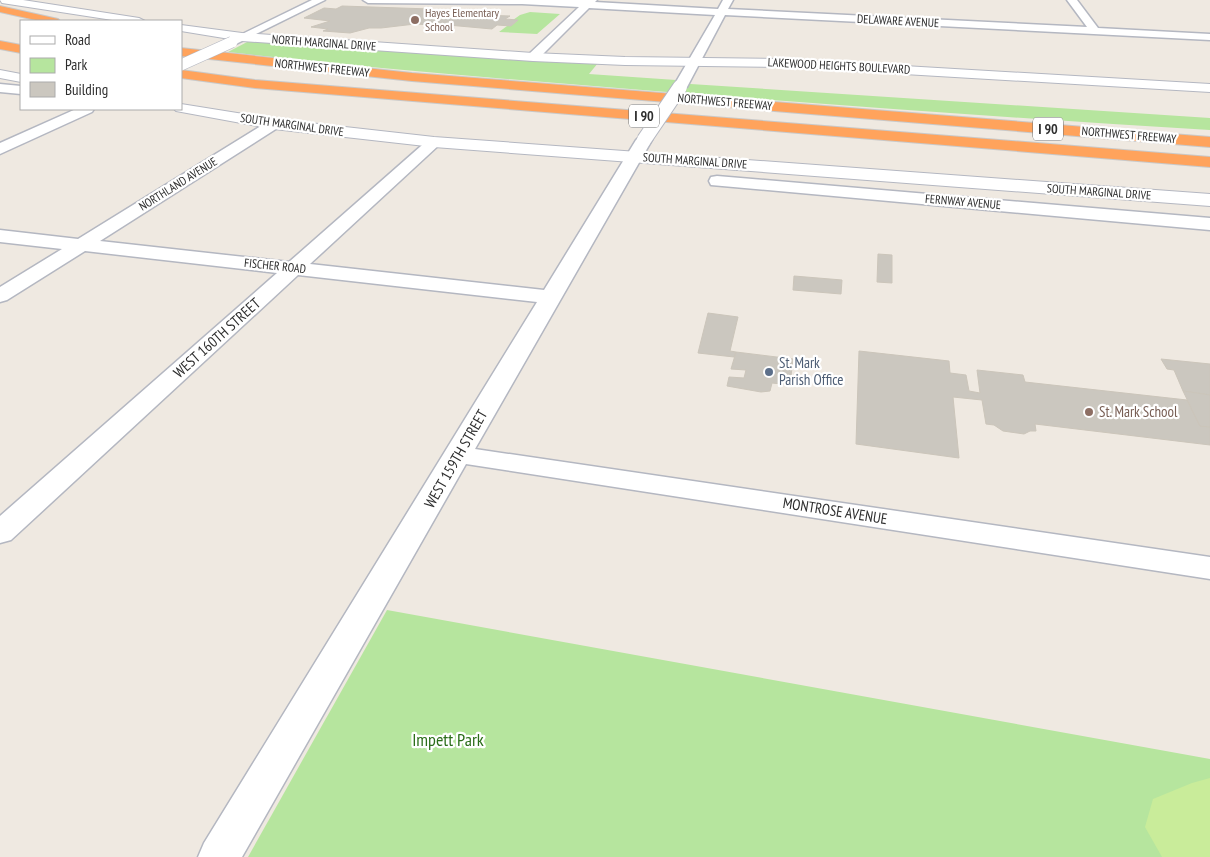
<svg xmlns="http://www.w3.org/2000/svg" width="1210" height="857" font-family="'PT Sans Narrow',sans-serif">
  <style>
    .green { fill: #b6e59e }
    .pitch { fill: #c9ec9a }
    .building { fill: #cbc7bf; stroke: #cbc5ba }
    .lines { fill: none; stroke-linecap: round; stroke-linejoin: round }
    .street-casing { stroke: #b4b7c1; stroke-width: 3 }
    .secondary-casing { stroke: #b4b7c1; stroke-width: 2 }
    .highway-casing { stroke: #c9c9c9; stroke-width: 2 }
    .street { fill: #fff; fill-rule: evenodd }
    .secondary { fill: #fff; fill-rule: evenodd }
    .highway { fill: #ffa35c; fill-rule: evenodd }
    .street-bridge-far1-casing { stroke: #b4b7c1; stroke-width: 12; stroke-linecap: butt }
    .street-bridge-casing { stroke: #b4b7c1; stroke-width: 16; stroke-linecap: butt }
    .street-bridge-far1 { stroke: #fff; stroke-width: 11 }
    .street-bridge { stroke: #fff; stroke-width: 14 }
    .education-dot { fill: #8d6e63; stroke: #fff; stroke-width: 2 }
    .service-dot { fill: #5c6f8a; stroke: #fff; stroke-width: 2 }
    .labels { text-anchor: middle; stroke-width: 4.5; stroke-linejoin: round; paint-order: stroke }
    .far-education-label { font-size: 12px; fill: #785e54; stroke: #fff; text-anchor: start }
    .far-street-label { font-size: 12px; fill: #2e2e2e; stroke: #fff }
    .shield { fill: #fff; stroke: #6d6d6d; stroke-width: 1 }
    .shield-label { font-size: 14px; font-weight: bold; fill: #2e2e2e }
    .street-label { font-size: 15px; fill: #2e2e2e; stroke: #fff }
    .service-label { font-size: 15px; fill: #4e5e75; stroke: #fff; text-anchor: start }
    .education-label { font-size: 15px; fill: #785e54; stroke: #fff; text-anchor: start }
    .near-park-label { font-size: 18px; fill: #2c6e1b; stroke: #fff }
  </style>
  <rect width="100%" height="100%" fill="#efe9e1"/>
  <g class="green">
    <polygon points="530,12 560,14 537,34 499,32 507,26 511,26 518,20 513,20 520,15"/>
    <path d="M249,41L598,63L589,74L676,80L675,83L1210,118V130C1029,119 848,106 667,92C520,80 374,69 228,52Z"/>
    <polygon points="387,610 1210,759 1210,857 248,857"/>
  </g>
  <polygon class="pitch" points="1210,778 1210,857 1162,857 1145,827 1153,799 1192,783"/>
  <g class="building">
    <polygon points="342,6 430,9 435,12 454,13 451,14 510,16 505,19 518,20 511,26 497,25 492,29 437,24 434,25 415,24 381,28 369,28 350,33 323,31 328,29 311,27 330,21 304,18 324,8 336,9"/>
    <polygon points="878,254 892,255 892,283 877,282"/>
    <polygon points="794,276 842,280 841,294 793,290"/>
    <polygon points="708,313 738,317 730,351 736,352 734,357 698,353"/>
    <polygon points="859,351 949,361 950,373 966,375 969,391 980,393 977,370 1023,375 1025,382 1187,400 1200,426 1210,427 1210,445 1035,424 1036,431 1030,431 1024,434 1003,431 994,425 986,424 982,400 953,397 959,458 856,444"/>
    <polygon points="736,352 793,359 790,385 772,383 770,391 761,392 727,386 729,377 744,378 746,370 731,369"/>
    <polygon points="1161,359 1210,364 1210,395 1183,391 1174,370 1167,369"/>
    <polygon points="1183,391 1210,395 1210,427 1200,426"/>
  </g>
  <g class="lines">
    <defs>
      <g id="street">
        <polygon points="312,0 325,0 236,44 228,44 226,42"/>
        <polygon points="363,0 597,0 595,2 718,9 723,0 733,0 728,9 1087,27 1067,0 1077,0 1098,28 1210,34 1210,40 725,15 687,87 680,91 673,87 715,15 589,8 537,60 529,60 527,57 529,54 579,7 522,4 368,3"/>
        <polygon points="0,84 21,86 21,94 0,92"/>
        <polygon points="76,109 94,109 92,112 0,154 0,143"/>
        <polygon points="274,120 279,121 281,124 279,127 100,241 289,262 429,139 439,139 442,142 439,145 310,264 544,290 636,140 639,137 649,137 652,140 475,449 1210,557 1210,579 466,464 242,857 198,857 204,843 537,302 298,275 11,540 0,543 0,516 277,273 85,251 7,300 0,302 0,287 62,249 0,242 0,230 78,239 269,121"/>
        <polygon points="717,176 1210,218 1210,230 711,185 709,181 711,177"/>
      </g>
      <g id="secondary">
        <polygon points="0,0 23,0 139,18 145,21 119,21 2,3"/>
        <polygon points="181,25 242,33 533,53 625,57 786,59 1210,84 1210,92 786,67 625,65 533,61 242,41 181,31"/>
        <polygon points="0,70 21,74 21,82 0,78"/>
        <polygon points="181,104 274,119 434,137 1210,194 1210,206 434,147 274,129 176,111 174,109 181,109"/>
      </g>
      <g id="highway">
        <polygon points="0,6 58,19 60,21 40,21 0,12"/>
        <polygon points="0,41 21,45 21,53 0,49"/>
        <polygon points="181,48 412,73 1210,137 1210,147 412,81 181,56"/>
        <polygon points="181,70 255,80 1210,157 1210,167 255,88 181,78"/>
      </g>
    </defs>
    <use href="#street" class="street-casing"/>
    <use href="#secondary" class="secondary-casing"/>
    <use href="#highway" class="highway-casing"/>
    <use href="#street" class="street"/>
    <use href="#secondary" class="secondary"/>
    <use href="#highway" class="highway"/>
    <defs>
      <polyline id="street-bridge-far1" points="181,65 232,42"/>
      <polyline id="street-bridge" points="644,140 680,87"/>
    </defs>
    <use href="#street-bridge-far1" class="street-bridge-far1-casing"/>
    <use href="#street-bridge" class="street-bridge-casing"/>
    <use href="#street-bridge-far1" class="street-bridge-far1"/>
    <use href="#street-bridge" class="street-bridge"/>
  </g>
  <g class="education-dot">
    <circle cx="415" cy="20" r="5"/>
    <circle cx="1089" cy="412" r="5"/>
  </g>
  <circle class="service-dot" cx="769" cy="372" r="5"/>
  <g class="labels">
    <g class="far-education-label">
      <text x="425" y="17">Hayes Elementary<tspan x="425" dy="14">School</tspan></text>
    </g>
    <g class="far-street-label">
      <text transform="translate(898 21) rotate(3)" y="4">DELAWARE AVENUE</text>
      <text transform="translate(324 43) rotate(4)" y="4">NORTH MARGINAL DRIVE</text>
      <text transform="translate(839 66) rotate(3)" y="4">LAKEWOOD HEIGHTS BOULEVARD</text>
      <text transform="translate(322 68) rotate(6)" y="4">NORTHWEST FREEWAY</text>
      <text transform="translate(725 102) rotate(5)" y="4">NORTHWEST FREEWAY</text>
      <text transform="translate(292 125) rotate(8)" y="4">SOUTH MARGINAL DRIVE</text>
      <text transform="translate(1129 135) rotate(5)" y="4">NORTHWEST FREEWAY</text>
      <text transform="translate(695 161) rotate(4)" y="4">SOUTH MARGINAL DRIVE</text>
      <text transform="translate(178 184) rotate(-32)" y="4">NORTHLAND AVENUE</text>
      <text transform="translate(1099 192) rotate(4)" y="4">SOUTH MARGINAL DRIVE</text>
      <text transform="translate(963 202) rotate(5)" y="4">FERNWAY AVENUE</text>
      <text transform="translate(275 266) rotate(6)" y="4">FISCHER ROAD</text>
    </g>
    <g class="shield">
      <rect x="629" y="104.5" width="30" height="23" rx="4"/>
      <rect x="1033" y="117.5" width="30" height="23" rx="4"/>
    </g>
    <g class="shield-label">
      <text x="644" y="121">I 90</text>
      <text x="1048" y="134">I 90</text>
    </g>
    <g class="street-label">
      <text transform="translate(217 338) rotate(-42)" y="5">WEST 160TH STREET</text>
      <text transform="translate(456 459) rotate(-60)" y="5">WEST 159TH STREET</text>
      <text transform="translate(835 511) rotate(9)" y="5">MONTROSE AVENUE</text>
    </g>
    <g class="service-label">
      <text x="779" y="368">St. Mark<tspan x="779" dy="17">Parish Office</tspan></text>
    </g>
    <g class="education-label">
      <text x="1099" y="417">St. Mark School</text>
    </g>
    <g class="near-park-label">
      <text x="448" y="746">Impett Park</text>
    </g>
  </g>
  <rect x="20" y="20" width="162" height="90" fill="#ffffff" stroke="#ababab"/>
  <rect x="30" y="36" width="25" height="8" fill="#ffffff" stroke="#ababab"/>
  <text x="65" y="45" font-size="15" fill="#2e2e2e">Road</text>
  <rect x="30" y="58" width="25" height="15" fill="#b6e59e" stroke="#ababab"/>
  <text x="65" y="70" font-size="15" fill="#2e2e2e">Park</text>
  <rect x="30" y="82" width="25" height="15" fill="#cbc7bf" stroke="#ababab"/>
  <text x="65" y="95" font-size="15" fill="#2e2e2e">Building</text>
</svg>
